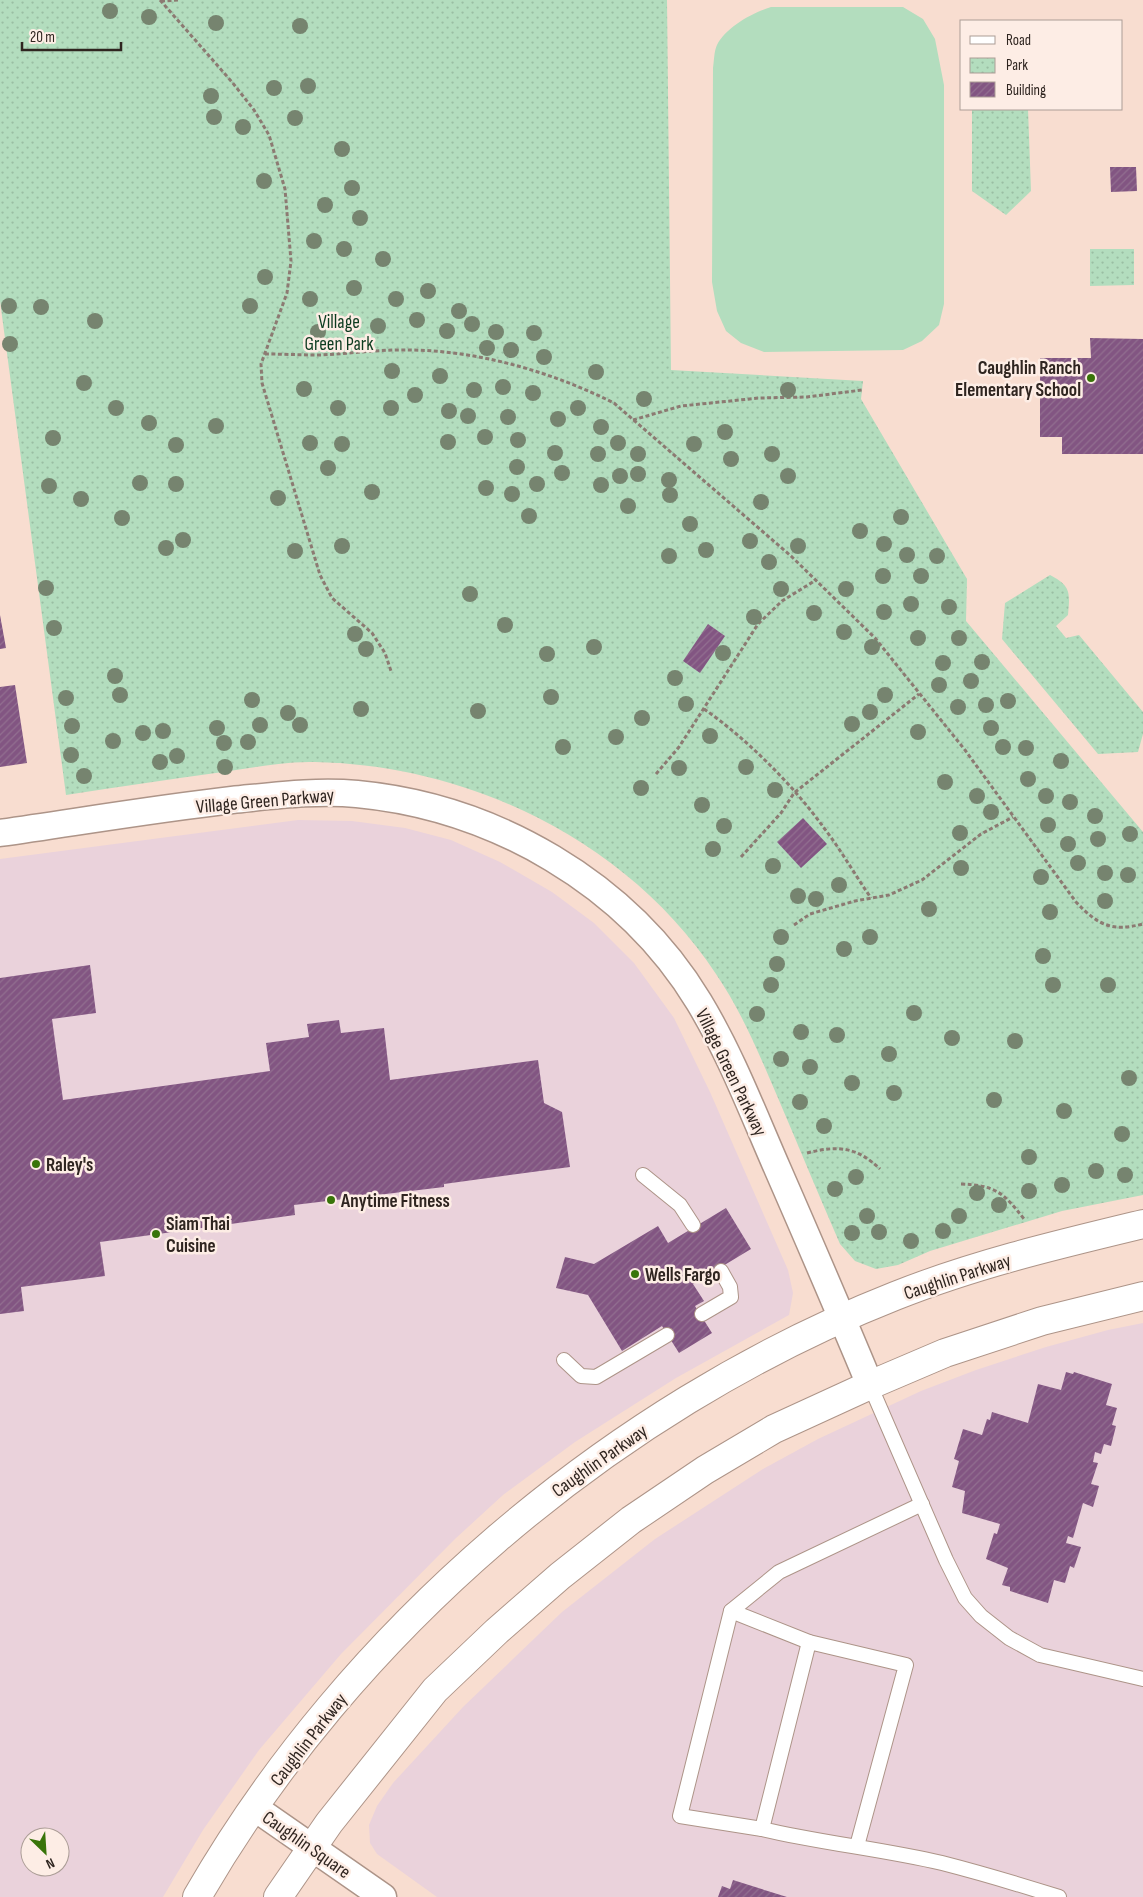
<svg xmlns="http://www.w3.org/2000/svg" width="1143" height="1897" font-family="'Sofia Sans Condensed',sans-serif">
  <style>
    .commercial { fill: #ead2db; fill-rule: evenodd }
    .green { fill: #b3ddbe }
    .park { fill: url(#park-dots) }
    .building { fill: url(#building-hatch) }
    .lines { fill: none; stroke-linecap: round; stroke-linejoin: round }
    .lane-casing { stroke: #ad9488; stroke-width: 16 }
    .street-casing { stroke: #ad9488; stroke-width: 29 }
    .secondary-casing { stroke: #ad9488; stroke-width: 30 }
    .path { stroke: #8c7a72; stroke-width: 3; stroke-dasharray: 4 2.5; stroke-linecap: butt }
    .lane { stroke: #fff; stroke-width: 14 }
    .street { stroke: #fff; stroke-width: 26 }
    .secondary { stroke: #fff; stroke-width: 28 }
    .tree { fill: #76846f }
    .poi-dot { fill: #387409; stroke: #fdede5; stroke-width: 2 }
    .labels { text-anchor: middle; stroke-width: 5; stroke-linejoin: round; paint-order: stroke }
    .park-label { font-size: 19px; fill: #0c3b1f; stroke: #fdede5 }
    .poi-label { font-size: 19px; font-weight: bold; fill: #2f2520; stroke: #fdede5; text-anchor: start }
    .street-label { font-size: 19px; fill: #2f2520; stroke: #fdede5 }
  </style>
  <defs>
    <pattern id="park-dots" width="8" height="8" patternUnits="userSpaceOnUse" patternTransform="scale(1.25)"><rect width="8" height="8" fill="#b3ddbe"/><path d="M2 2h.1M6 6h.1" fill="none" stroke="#9abea3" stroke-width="1.8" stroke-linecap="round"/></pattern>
    <pattern id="building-hatch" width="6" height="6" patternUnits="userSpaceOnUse" patternTransform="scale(1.25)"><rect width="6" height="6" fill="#825582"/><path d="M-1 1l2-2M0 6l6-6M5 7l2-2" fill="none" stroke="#926f90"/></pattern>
  </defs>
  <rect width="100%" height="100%" fill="#f8ddd0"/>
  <g class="commercial">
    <path d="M298,820L352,821L405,828L451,840L500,862L552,892L594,923L634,963L674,1018L710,1092L788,1270L793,1293L789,1315L676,1378L575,1442L503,1495L455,1539L341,1654L259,1750L203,1830L163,1897H0V859ZM30,1837H60V1867H30Z"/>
    <polygon points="1143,1323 1143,1897 437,1897 377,1854 370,1843 369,1825 377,1806 393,1783 463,1707 562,1612 655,1539 763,1469 818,1439 921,1391 976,1370 1046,1347 1108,1330"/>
  </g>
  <path class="green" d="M771,7H903L923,19L935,39L944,85V304L939,325L922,341L903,350L764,352L741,343L726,331L717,311L712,282L713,68C714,62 714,51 717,45C726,27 752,13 771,7Z"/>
  <g class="park">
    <path d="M0,0H667L671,370L863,381L861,399L967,579L966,621L1143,832V1195L1062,1211L930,1251L898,1265L876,1269L855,1261L840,1244C819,1196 799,1147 778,1098C760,1056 742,1012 716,974C629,842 471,765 315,762C285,761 253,768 223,772C170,779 118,787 66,795L0,301Z"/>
    <polygon points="972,109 1028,109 1031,191 1006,215 972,191"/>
    <polygon points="1090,249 1134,249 1134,285 1090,286"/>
    <path d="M1050,575C1071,586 1070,592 1068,615L1056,626L1066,638L1079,635L1143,712V734L1138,752L1098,754L1002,639L1005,603Z"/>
  </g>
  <g class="building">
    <polygon points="1110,167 1136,167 1137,191 1111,192"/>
    <polygon points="1090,338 1143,339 1143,454 1062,454 1062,437 1040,437 1040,358 1091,358"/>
    <polygon points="0,615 6,648 0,649"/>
    <polygon points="708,624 725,636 700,673 683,661"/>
    <polygon points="15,685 27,763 0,767 0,687"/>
    <polygon points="803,818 827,844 801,868 777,842"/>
    <polygon points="90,965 96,1013 52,1019 63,1100 270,1071 266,1043 309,1037 307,1024 339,1020 341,1033 384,1028 390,1080 538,1060 544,1103 562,1112 570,1167 444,1184 444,1187 294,1205 295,1215 100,1242 105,1276 21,1287 24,1311 0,1314 0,978"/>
    <polygon points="726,1208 751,1249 693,1284 704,1301 695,1306 712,1333 679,1353 662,1326 622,1351 588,1295 556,1288 565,1257 594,1264 658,1226 668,1243"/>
    <polygon points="1066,1372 1073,1374 1074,1372 1112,1384 1106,1405 1117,1408 1112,1425 1116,1426 1111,1446 1104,1444 1101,1454 1095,1452 1093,1462 1098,1463 1091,1484 1099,1486 1093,1507 1083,1503 1073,1538 1068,1536 1066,1543 1081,1547 1074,1568 1070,1566 1065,1583 1054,1580 1048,1603 1010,1591 1010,1587 1002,1585 1008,1568 986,1559 994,1533 997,1534 1000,1524 962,1513 965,1491 952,1487 959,1461 954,1459 963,1429 982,1435 987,1419 990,1420 992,1412 1028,1423 1038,1384 1061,1390"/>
    <polygon points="733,1880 787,1897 718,1897 722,1886 730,1889"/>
  </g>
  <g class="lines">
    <defs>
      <g id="lane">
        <polyline points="643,1175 680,1205 693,1225"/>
        <polyline points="702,1314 731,1297 730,1287 721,1271"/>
        <polyline points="564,1360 581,1376 596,1377 667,1335"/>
        <polyline points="870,1385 946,1560 965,1598 981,1616 1009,1638 1040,1655 1143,1679"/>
        <polyline points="731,1611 680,1816 762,1829"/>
        <polyline points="809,1642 731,1611 779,1572 922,1504"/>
        <path d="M857,1846L906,1665L809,1642L762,1829C821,1843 882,1849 942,1863C981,1873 1021,1885 1059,1897"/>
      </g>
      <g id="street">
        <path d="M0,833C77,822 154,809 232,800C273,796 316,790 357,794C494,807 627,883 699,1002C731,1055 753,1113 778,1170C809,1241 840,1313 870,1385"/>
        <polyline points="255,1808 383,1897"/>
      </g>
      <g id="secondary">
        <path d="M197,1897C349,1632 611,1408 895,1296C975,1264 1060,1244 1143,1224"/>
        <polyline points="278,1897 329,1823 435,1690 497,1631 560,1576 631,1520 705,1470 774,1429 870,1385 945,1353 1042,1321 1143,1296"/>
      </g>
    </defs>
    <use href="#lane" class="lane-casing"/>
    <use href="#street" class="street-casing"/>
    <use href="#secondary" class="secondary-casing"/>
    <g class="path">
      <polyline points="160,0 232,82 254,110 269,135 285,189 291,261 287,293 261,364 262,383 320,575 332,598 372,633 385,653 391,671"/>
      <polyline points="161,1 180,0"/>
      <path d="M265,354C282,354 300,355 318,355C346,354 373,350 401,350C474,349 550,371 614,403L791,556L875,638L965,750L1076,902C1098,925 1111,932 1143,924"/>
      <polyline points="633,420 681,406 759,398 807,397 862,390"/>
      <path d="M704,709C746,738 794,786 824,828C841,850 855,875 871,898"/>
      <polyline points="656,774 679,747 758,624 782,601 816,580"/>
      <polyline points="741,857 781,813 794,793 919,694"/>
      <polyline points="794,925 810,914 855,901 889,895 922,880 981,834 1013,817"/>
      <path d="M807,1153C838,1145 857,1147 880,1169"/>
      <path d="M961,1184C995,1185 1004,1193 1024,1219"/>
    </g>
    <use href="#lane" class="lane"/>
    <use href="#street" class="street"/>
    <use href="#secondary" class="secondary"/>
  </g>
  <g class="tree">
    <circle cx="110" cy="11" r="8"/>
    <circle cx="149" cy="17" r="8"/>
    <circle cx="216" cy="23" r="8"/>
    <circle cx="300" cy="26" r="8"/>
    <circle cx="308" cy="86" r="8"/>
    <circle cx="274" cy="88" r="8"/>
    <circle cx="211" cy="96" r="8"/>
    <circle cx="214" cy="117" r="8"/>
    <circle cx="295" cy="118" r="8"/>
    <circle cx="243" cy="127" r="8"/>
    <circle cx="342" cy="149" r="8"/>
    <circle cx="264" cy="181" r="8"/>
    <circle cx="352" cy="188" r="8"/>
    <circle cx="325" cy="205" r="8"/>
    <circle cx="360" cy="218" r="8"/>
    <circle cx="314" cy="241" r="8"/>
    <circle cx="344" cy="249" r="8"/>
    <circle cx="383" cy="259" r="8"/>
    <circle cx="265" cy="277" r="8"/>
    <circle cx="354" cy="288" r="8"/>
    <circle cx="428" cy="291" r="8"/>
    <circle cx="310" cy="299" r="8"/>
    <circle cx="396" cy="299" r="8"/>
    <circle cx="9" cy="306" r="8"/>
    <circle cx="250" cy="306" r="8"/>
    <circle cx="41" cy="307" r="8"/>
    <circle cx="459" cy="311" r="8"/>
    <circle cx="417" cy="320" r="8"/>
    <circle cx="95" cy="321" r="8"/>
    <circle cx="472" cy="324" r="8"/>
    <circle cx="378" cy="326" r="8"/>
    <circle cx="447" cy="331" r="8"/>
    <circle cx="318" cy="332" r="8"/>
    <circle cx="496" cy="332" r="8"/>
    <circle cx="534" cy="333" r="8"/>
    <circle cx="10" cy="344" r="8"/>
    <circle cx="487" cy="348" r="8"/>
    <circle cx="511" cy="350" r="8"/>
    <circle cx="544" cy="357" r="8"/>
    <circle cx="392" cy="371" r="8"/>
    <circle cx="596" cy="372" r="8"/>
    <circle cx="440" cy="376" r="8"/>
    <circle cx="84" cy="383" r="8"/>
    <circle cx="503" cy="387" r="8"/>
    <circle cx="304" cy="389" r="8"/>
    <circle cx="474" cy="390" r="8"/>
    <circle cx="788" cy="390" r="8"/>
    <circle cx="533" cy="393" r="8"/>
    <circle cx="415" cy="395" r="8"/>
    <circle cx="644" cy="399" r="8"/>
    <circle cx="116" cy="408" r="8"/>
    <circle cx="338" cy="408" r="8"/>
    <circle cx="391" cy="408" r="8"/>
    <circle cx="578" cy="408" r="8"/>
    <circle cx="449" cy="411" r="8"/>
    <circle cx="468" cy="416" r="8"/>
    <circle cx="508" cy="417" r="8"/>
    <circle cx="558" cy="419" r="8"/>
    <circle cx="149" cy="423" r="8"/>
    <circle cx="216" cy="426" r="8"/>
    <circle cx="601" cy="427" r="8"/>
    <circle cx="725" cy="432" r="8"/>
    <circle cx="485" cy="437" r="8"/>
    <circle cx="53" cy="438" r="8"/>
    <circle cx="518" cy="440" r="8"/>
    <circle cx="448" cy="442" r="8"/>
    <circle cx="310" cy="443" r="8"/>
    <circle cx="618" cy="443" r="8"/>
    <circle cx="342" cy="444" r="8"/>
    <circle cx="694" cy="444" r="8"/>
    <circle cx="176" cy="445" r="8"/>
    <circle cx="555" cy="453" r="8"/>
    <circle cx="598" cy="454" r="8"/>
    <circle cx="638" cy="454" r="8"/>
    <circle cx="772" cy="454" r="8"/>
    <circle cx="731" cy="459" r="8"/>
    <circle cx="517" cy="467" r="8"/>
    <circle cx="328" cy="468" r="8"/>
    <circle cx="562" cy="473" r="8"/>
    <circle cx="638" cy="474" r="8"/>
    <circle cx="620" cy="476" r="8"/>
    <circle cx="788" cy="476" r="8"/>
    <circle cx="669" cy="480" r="8"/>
    <circle cx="140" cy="483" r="8"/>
    <circle cx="176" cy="484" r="8"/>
    <circle cx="537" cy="484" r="8"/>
    <circle cx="601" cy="485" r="8"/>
    <circle cx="49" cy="486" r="8"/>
    <circle cx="486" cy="488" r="8"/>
    <circle cx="372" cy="492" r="8"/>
    <circle cx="512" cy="494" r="8"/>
    <circle cx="670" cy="495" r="8"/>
    <circle cx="278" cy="498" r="8"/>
    <circle cx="81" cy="499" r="8"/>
    <circle cx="761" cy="502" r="8"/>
    <circle cx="628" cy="506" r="8"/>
    <circle cx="529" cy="516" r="8"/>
    <circle cx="901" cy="517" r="8"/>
    <circle cx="122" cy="518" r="8"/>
    <circle cx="690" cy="524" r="8"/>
    <circle cx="860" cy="531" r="8"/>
    <circle cx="183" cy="540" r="8"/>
    <circle cx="750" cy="541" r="8"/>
    <circle cx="884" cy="544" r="8"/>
    <circle cx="342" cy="546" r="8"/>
    <circle cx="798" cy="546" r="8"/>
    <circle cx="166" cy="548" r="8"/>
    <circle cx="706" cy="550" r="8"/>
    <circle cx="295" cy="551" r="8"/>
    <circle cx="907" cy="555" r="8"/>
    <circle cx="669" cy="556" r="8"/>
    <circle cx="937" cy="556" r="8"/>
    <circle cx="769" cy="562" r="8"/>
    <circle cx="883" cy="576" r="8"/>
    <circle cx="921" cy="576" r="8"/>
    <circle cx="46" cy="588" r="8"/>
    <circle cx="781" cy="589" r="8"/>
    <circle cx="846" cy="589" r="8"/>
    <circle cx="470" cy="594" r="8"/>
    <circle cx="911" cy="604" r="8"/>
    <circle cx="949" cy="607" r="8"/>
    <circle cx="884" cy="612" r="8"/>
    <circle cx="814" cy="613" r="8"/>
    <circle cx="754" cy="617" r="8"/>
    <circle cx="505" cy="625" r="8"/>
    <circle cx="54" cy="628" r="8"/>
    <circle cx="844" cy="632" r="8"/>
    <circle cx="355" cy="634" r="8"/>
    <circle cx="918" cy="638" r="8"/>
    <circle cx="959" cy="638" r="8"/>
    <circle cx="594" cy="647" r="8"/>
    <circle cx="872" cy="647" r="8"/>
    <circle cx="366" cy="649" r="8"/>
    <circle cx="723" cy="653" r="8"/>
    <circle cx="547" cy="654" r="8"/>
    <circle cx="982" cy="662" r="8"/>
    <circle cx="943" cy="663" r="8"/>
    <circle cx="115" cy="676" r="8"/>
    <circle cx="675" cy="678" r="8"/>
    <circle cx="971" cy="681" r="8"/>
    <circle cx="939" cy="685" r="8"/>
    <circle cx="120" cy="695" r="8"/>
    <circle cx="885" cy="695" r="8"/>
    <circle cx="551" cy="697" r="8"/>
    <circle cx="66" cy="698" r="8"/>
    <circle cx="252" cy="700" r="8"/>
    <circle cx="1008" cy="701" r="8"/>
    <circle cx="686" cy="704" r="8"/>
    <circle cx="986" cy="705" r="8"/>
    <circle cx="958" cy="707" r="8"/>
    <circle cx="361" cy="709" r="8"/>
    <circle cx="478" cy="711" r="8"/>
    <circle cx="870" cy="712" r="8"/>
    <circle cx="288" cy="713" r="8"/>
    <circle cx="642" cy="718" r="8"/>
    <circle cx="852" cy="724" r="8"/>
    <circle cx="260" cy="725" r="8"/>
    <circle cx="300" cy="725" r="8"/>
    <circle cx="72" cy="726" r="8"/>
    <circle cx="217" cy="728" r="8"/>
    <circle cx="991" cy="728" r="8"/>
    <circle cx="163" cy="731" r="8"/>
    <circle cx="918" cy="732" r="8"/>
    <circle cx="143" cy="733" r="8"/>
    <circle cx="710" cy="736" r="8"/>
    <circle cx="616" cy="737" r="8"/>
    <circle cx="113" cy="741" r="8"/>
    <circle cx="248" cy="742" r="8"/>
    <circle cx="224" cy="743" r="8"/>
    <circle cx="563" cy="747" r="8"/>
    <circle cx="1003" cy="747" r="8"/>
    <circle cx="1026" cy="748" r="8"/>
    <circle cx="71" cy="755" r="8"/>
    <circle cx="177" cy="756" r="8"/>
    <circle cx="1061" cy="761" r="8"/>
    <circle cx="160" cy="762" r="8"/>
    <circle cx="225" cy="767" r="8"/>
    <circle cx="746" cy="767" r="8"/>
    <circle cx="679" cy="768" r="8"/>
    <circle cx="84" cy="776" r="8"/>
    <circle cx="1028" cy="779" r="8"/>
    <circle cx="945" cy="782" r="8"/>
    <circle cx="641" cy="788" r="8"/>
    <circle cx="775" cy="790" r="8"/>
    <circle cx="977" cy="796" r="8"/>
    <circle cx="1046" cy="796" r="8"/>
    <circle cx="1070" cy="802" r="8"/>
    <circle cx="702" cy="805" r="8"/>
    <circle cx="991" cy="812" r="8"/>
    <circle cx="1095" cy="816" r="8"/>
    <circle cx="1048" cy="825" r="8"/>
    <circle cx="724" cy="826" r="8"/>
    <circle cx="960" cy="833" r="8"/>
    <circle cx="1130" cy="834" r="8"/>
    <circle cx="1098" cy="839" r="8"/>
    <circle cx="1068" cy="844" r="8"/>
    <circle cx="713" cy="849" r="8"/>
    <circle cx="1078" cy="863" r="8"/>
    <circle cx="773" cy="866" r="8"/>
    <circle cx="961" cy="868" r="8"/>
    <circle cx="1105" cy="873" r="8"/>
    <circle cx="1128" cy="875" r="8"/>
    <circle cx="1041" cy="877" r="8"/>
    <circle cx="839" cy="885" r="8"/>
    <circle cx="798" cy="896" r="8"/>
    <circle cx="816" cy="899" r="8"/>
    <circle cx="1105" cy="901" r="8"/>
    <circle cx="929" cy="909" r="8"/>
    <circle cx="1050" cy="912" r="8"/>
    <circle cx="781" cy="937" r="8"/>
    <circle cx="870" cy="937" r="8"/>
    <circle cx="844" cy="949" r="8"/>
    <circle cx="1043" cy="956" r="8"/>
    <circle cx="777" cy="964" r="8"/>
    <circle cx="771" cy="985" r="8"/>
    <circle cx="1053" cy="985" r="8"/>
    <circle cx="1108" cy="985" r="8"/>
    <circle cx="914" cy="1013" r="8"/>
    <circle cx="757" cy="1014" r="8"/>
    <circle cx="801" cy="1032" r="8"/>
    <circle cx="837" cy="1035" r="8"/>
    <circle cx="952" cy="1038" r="8"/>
    <circle cx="1015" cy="1041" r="8"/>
    <circle cx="889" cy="1054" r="8"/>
    <circle cx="781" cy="1059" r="8"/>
    <circle cx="810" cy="1067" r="8"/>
    <circle cx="1129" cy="1078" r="8"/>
    <circle cx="852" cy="1083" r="8"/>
    <circle cx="894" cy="1093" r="8"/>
    <circle cx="994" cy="1100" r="8"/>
    <circle cx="800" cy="1102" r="8"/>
    <circle cx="1064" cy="1111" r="8"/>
    <circle cx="824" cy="1126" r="8"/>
    <circle cx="1122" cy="1134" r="8"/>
    <circle cx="1029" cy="1157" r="8"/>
    <circle cx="1096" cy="1171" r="8"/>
    <circle cx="1125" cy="1175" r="8"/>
    <circle cx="856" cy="1177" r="8"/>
    <circle cx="1062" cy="1185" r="8"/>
    <circle cx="835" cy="1189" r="8"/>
    <circle cx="1029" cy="1191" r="8"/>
    <circle cx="977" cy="1193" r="8"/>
    <circle cx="999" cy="1205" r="8"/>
    <circle cx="867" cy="1216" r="8"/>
    <circle cx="959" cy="1216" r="8"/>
    <circle cx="943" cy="1231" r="8"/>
    <circle cx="879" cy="1232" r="8"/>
    <circle cx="852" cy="1233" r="8"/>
    <circle cx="911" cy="1241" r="8"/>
  </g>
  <g class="poi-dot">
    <circle cx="1091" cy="378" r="5"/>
    <circle cx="36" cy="1164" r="5"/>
    <circle cx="331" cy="1200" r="5"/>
    <circle cx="156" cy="1234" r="5"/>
    <circle cx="635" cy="1274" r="5"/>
  </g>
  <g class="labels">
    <g class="park-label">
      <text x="339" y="328">Village<tspan x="339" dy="22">Green Park</tspan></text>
    </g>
    <g class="poi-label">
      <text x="1081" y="374" text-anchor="end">Caughlin Ranch<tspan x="1081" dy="22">Elementary School</tspan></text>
      <text x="46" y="1171">Raley's</text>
      <text x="341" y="1207">Anytime Fitness</text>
      <text x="166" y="1230">Siam Thai<tspan x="166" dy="22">Cuisine</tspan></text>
      <text x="645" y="1281">Wells Fargo</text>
    </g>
    <g class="street-label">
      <text transform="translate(265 800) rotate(-5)" y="7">Village Green Parkway</text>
      <text transform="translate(732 1072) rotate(64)" y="7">Village Green Parkway</text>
      <text transform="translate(957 1276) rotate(-18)" y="7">Caughlin Parkway</text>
      <text transform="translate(599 1460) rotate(-35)" y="7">Caughlin Parkway</text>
      <text transform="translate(308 1739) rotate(-52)" y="7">Caughlin Parkway</text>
      <text transform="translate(307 1844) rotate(35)" y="7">Caughlin Square</text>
    </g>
  </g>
  <rect x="960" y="20" width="162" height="90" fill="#fdede5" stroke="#ab9d96"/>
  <rect x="970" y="36" width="25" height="8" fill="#ffffff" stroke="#ab9d96"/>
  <text x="1006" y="45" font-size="15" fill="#2f2520">Road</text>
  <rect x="970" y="58" width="25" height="15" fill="url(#park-dots)" stroke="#ab9d96"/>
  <text x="1006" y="70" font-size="15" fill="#2f2520">Park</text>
  <rect x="970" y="82" width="25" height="15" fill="url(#building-hatch)" stroke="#ab9d96"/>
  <text x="1006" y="95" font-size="15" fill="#2f2520">Building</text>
  <g transform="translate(45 1852) rotate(155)"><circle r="24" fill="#fdede5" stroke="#ab9d96"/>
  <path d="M0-4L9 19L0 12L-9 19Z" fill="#387409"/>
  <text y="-8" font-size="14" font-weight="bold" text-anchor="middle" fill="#2f2520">N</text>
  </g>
  <path d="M22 42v8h99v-8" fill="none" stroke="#2f2520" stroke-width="2.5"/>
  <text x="30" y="42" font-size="15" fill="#2f2520" stroke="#fdede5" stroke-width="4" paint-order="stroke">20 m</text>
</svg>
